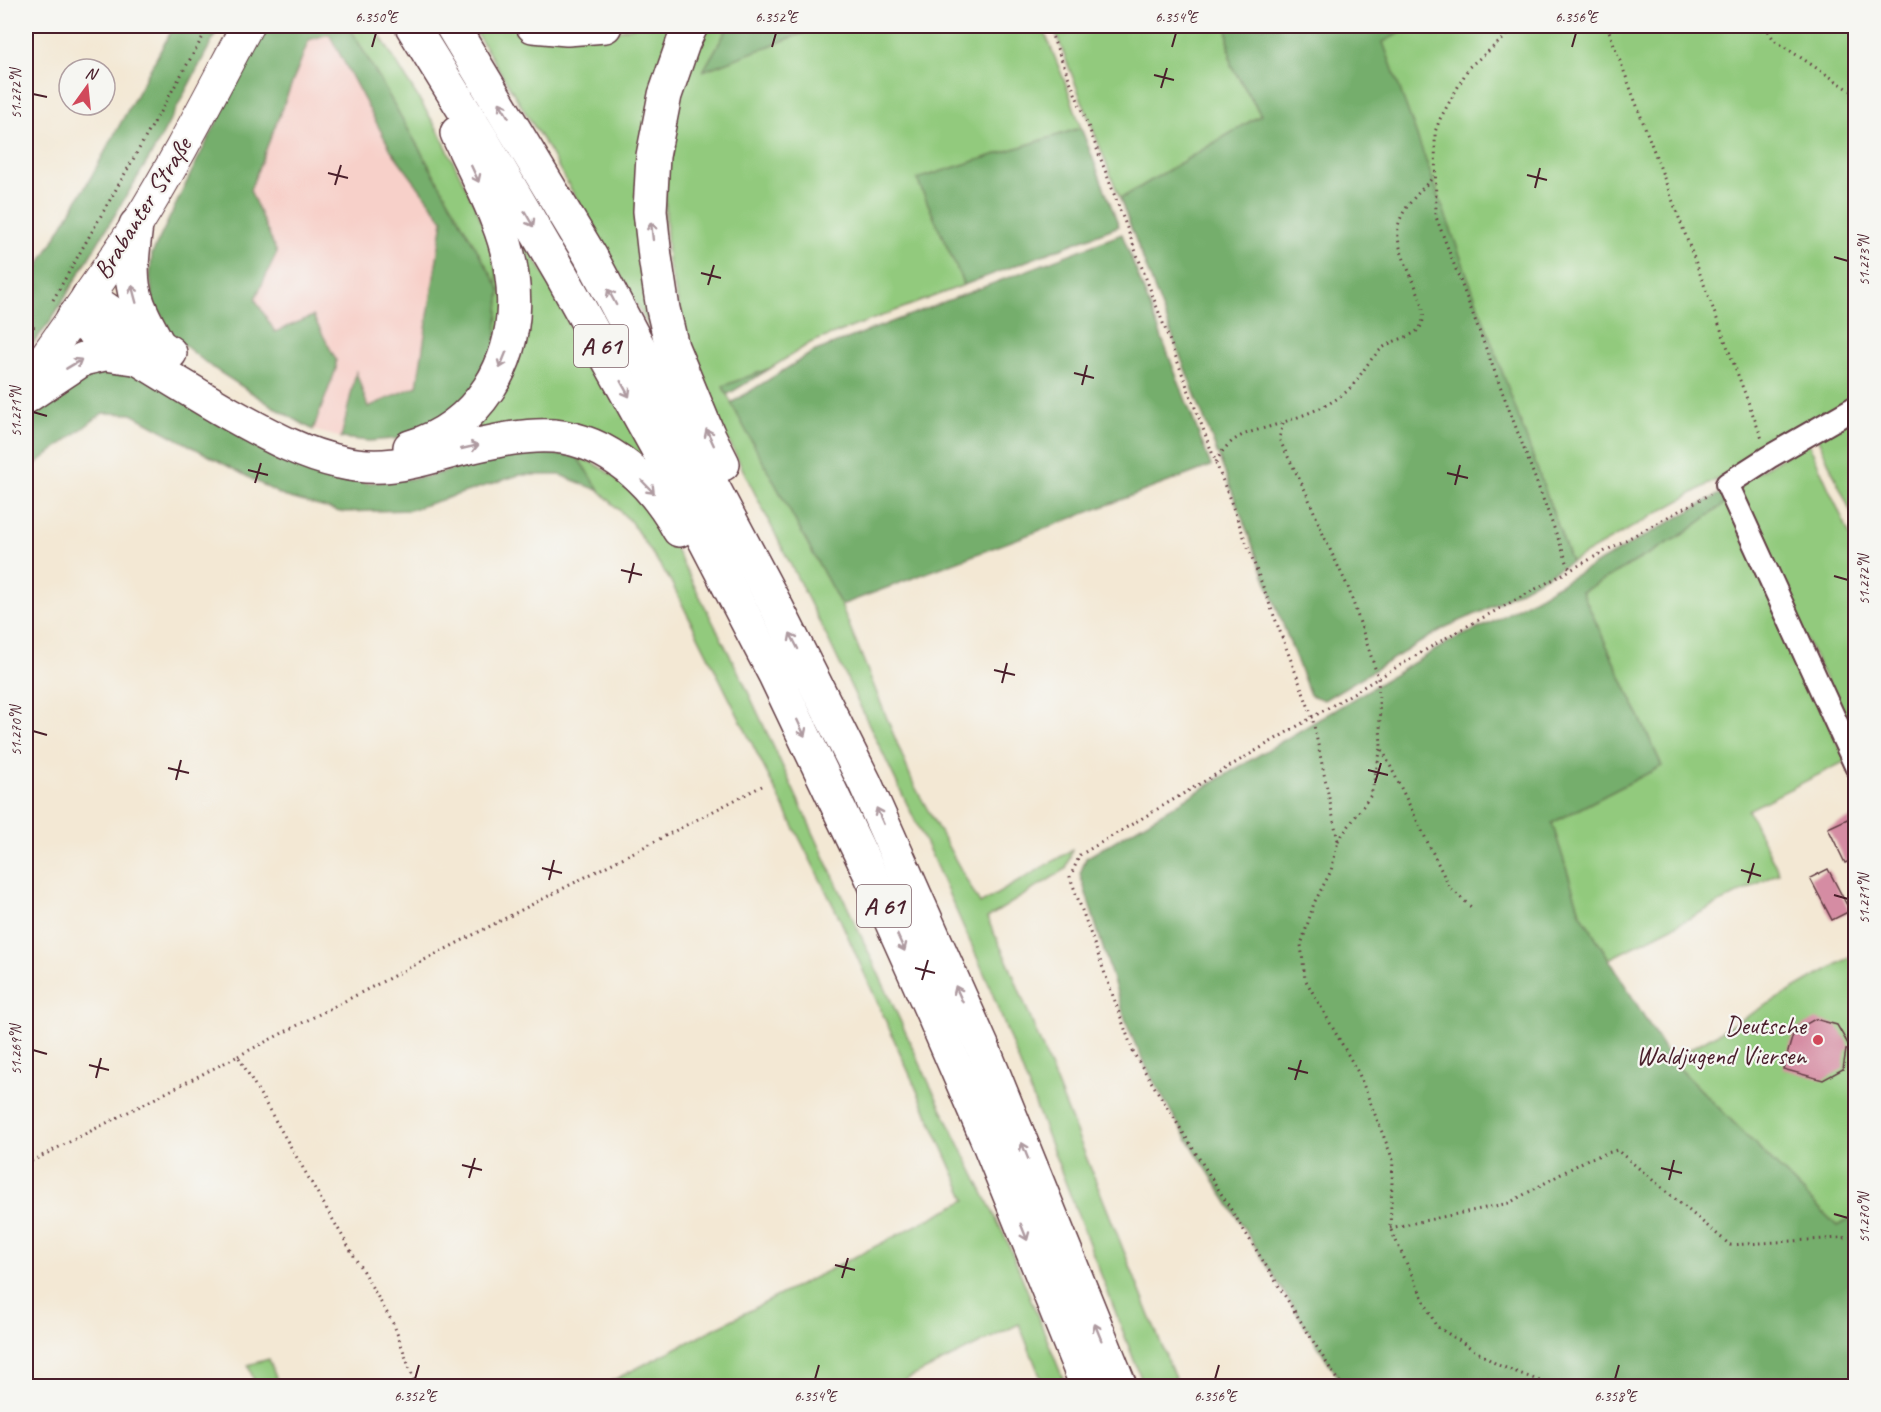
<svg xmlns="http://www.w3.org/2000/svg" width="1881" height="1412" font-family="Caveat,sans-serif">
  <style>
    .built { fill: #f7d0c9 }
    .green { fill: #92ca7d; stroke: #6e7454; stroke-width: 1.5 }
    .forest { fill: #75ae6c; stroke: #60664c; stroke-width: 1.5 }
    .building { fill: #d58ca3 }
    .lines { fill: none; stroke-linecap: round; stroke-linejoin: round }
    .street-casing { stroke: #633d44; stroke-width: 26 }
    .secondary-casing { stroke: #633d44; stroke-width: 34 }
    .highway-casing { stroke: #633d44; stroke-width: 36 }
    .path { stroke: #633d44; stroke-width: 3; stroke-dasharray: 1.5 4.5; stroke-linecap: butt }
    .street { stroke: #fff; stroke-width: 22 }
    .secondary { stroke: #fff; stroke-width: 32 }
    .highway { stroke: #fff; stroke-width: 33 }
    .oneway { stroke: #ae9aa0 }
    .ticks { fill: none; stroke: #4a1f2b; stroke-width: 2 }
    .poi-dot { fill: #d1495b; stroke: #f6f6f2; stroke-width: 2 }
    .labels { text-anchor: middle; stroke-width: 4.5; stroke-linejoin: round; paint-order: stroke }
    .shield { fill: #f6f6f2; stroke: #7e6067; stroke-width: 1.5 }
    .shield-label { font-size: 24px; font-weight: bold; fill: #4a1f2b }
    .street-label { font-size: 26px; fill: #4a1f2b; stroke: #f6f6f2 }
    .poi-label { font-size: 26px; fill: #4a1f2b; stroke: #f6f6f2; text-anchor: end }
    .neatline { fill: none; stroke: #4a1f2b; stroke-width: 2 }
    .ticks-label { font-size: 15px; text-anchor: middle; fill: #4a1f2b }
  </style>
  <rect width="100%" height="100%" fill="#f6f6f2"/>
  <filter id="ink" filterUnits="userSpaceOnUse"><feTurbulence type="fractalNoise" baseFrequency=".0167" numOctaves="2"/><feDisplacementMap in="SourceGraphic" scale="12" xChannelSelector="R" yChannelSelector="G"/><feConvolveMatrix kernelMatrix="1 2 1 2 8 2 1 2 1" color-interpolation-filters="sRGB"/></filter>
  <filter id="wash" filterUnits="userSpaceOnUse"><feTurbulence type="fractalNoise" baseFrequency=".008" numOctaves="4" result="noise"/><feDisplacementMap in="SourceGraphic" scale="24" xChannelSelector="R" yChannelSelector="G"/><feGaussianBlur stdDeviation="1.35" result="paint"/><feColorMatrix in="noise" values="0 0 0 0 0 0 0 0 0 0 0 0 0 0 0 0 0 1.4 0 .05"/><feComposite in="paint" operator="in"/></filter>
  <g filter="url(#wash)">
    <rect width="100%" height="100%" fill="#f3e8d4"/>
    <polygon class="built" points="329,34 391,150 443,220 417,386 368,408 356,373 341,438 313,430 336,369 313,316 275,332 255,299 277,253 250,190 309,40"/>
    <g class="green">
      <polygon points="349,26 374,26 438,130 478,212 491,248 500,290"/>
      <polygon points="472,26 507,26 543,35 593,36 629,28 635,26 683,26 664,70 663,351 548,149"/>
      <polygon points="707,26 729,26 704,70 822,26 1042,26 1067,87 1081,128 917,179 964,285 810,343 771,368 723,387 841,605 914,785 980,904 1072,850 1066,869 987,918 1010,967 1178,1386 1144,1386 988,982 930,852 829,641 707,398 686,335 668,262 665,183 673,113 692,57"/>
      <polygon points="1053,26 1227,26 1231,65 1261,115 1120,199"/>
      <polygon points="1413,26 1855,26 1855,398 1716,480 1571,562 1382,42"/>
      <polygon points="500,197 679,511 609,448 437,446 494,392"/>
      <polygon points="1855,414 1855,521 1817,437"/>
      <polygon points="1808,442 1855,547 1856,742 1737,498 1741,482"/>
      <polygon points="577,457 593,463 622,481 646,503 674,546 743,681 930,1085 1008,1243 1066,1386 1044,1386 1019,1324 893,1386 602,1386 966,1200 840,919 670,580 631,522 600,491"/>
      <polygon points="1727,502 1846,761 1748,810 1779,873 1609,959 1580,912 1552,823 1662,766 1582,592 1685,533"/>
      <polygon points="1855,954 1855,1216 1837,1226 1671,1060"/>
      <polygon points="269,1359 279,1386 256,1386 248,1365"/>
    </g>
    <g class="forest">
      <polygon points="174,26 220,26 156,147 50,322 26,352 26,287 91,177"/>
      <polygon points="266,26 349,26 500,290 495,346 477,386 446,417 404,438 369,441 341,438 356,372 368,407 417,386 443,220 391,150 329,34 309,40 250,190 277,253 255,299 275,332 313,316 336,360 336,369 313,430 272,406 210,366 173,336 153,302 150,277 152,254 195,165"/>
      <polygon points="729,26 822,26 703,71"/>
      <polygon points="1227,26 1413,26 1383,42 1571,562 1483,611 1446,627 1324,700 1310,695 1120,199 1261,115 1231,65"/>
      <polygon points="1081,128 1119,226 964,285 917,179"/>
      <polygon points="1122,234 1211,466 841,605 731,403 813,352"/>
      <polygon points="771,368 727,395 723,386"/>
      <polygon points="102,372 129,373 153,379 333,477 367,483 426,477 499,456 529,451 577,457 600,491 560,475 519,475 410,510 340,512 283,496 132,414 103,413 26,471 26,422 78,374"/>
      <path d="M1723,492L1727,502L1685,533L1582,592L1662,766L1552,823L1580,912L1671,1060L1837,1226L1855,1216V1386H1349L1340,1380C1300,1319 1262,1257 1223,1195C1189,1141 1151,1085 1127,1025L1080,874L1086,858L1452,640L1491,623Z"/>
    </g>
    <g id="blocks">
      <g class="building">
        <polygon points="1856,815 1856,858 1845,863 1828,828"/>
        <polygon points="1828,869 1850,911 1832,920 1810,878"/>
        <polygon points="1815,1019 1837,1025 1851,1049 1846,1050 1843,1069 1823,1080 1783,1069 1794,1031"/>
      </g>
    </g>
  </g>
  <g filter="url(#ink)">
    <use href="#blocks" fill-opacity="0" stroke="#633d44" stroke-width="1.5"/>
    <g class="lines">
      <defs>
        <polyline id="street" points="1856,407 1769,457 1727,484 1856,766"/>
        <path id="secondary" d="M26,384C63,332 101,280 136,226C176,162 211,93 247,26"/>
        <g id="highway">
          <polyline points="412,26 483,141 562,276 655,444 775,675 871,876 932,1012 987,1139 1087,1386"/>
          <polyline points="452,26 591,257 777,608 865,783 983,1048 1120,1386"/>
          <polyline points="533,26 567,29 605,26"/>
          <polyline points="691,26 683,43 665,95 653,156 650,211 655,257 663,309 672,347 708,434 723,464"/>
          <path d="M136,225C129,282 129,292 157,342"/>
          <polyline points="88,297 170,353"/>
          <path d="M73,318C126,351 178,384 232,415C267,434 301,454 340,462C389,474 423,458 469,447C495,441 526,434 554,436C610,441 653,483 679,530"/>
          <polyline points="26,397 83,359 105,354 134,358"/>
          <path d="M410,447C444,437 470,417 489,388C522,337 519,275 497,220C486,191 470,162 457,133"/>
        </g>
      </defs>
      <use href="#street" class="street-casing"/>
      <use href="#secondary" class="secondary-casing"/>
      <use href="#highway" class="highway-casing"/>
      <g class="path">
        <polyline points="1048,26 1089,128 1312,716 1338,841 1331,871 1314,903 1301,945 1305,979 1359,1074 1393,1160 1390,1228 1436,1326 1498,1365 1553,1386"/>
        <polyline points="1515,26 1509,34 1469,67 1440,119 1435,132 1436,217 1570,570"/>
        <polyline points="1607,26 1762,439"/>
        <polyline points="1765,26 1774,40 1856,94"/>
        <polyline points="53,300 209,26"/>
        <polyline points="26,337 35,325"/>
        <polyline points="1283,423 1279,439 1306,492 1325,539 1348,587 1378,677 1381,747 1450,888 1471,907"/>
        <path d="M1216,462C1232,430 1255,433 1284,422C1307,414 1336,404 1352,386C1363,373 1370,357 1384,347C1393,340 1408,338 1417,331C1441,309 1389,256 1399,223C1404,205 1422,190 1434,176"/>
        <polyline points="1338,841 1371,795 1381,748"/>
        <polyline points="238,1056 764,785"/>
        <polyline points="26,1164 238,1056 394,1325 416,1386"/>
        <polyline points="1390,1228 1509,1203 1588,1159 1617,1150 1730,1245 1856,1237"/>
        <polyline points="1345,1386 1338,1381 1134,1054 1070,877 1080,855 1451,635 1710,494"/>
        <polyline points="1855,1386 1856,1378"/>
      </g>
      <use href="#street" class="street"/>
      <use href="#secondary" class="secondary"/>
      <use href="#highway" class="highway"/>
    </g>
    <defs><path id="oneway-shaft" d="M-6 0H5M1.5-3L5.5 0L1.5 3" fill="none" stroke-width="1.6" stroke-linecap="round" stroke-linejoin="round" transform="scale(1.5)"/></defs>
    <g class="oneway">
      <use href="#oneway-shaft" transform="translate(504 110) rotate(-121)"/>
      <use href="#oneway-shaft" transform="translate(475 174) rotate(65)"/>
      <use href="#oneway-shaft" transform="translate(529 219) rotate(60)"/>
      <use href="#oneway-shaft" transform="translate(652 231) rotate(-96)"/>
      <use href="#oneway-shaft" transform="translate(134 294) rotate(-105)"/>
      <use href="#oneway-shaft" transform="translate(612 297) rotate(-118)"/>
      <use href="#oneway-shaft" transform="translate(503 360) rotate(112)"/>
      <use href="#oneway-shaft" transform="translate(74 364) rotate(-31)"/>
      <use href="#oneway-shaft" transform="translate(625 389) rotate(61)"/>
      <use href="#oneway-shaft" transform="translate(710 437) rotate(-115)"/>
      <use href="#oneway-shaft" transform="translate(470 447) rotate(-13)"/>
      <use href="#oneway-shaft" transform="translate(648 487) rotate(46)"/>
      <use href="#oneway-shaft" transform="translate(794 641) rotate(-117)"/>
      <use href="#oneway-shaft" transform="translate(801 728) rotate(65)"/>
      <use href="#oneway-shaft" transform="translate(880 816) rotate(-114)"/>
      <use href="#oneway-shaft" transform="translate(901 943) rotate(66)"/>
      <use href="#oneway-shaft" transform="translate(959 994) rotate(-114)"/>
      <use href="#oneway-shaft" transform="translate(1025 1151) rotate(-112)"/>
      <use href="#oneway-shaft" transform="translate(1024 1232) rotate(68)"/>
      <use href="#oneway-shaft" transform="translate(1098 1332) rotate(-112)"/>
    </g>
  </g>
  <path class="ticks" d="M372,47L376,33M772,47L776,33M1172,47L1176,33M1572,47L1576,33M1154,75L1174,80M1161,88L1167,68M33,94L47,97M328,173L348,178M1527,175L1547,180M335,185L341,165M1535,188L1540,168M1834,257L1848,261M701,273L721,278M708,285L714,265M1074,373L1094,378M1082,385L1087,365M33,412L47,416M248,470L268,475M1447,473L1468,478M255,483L261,463M1455,485L1460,465M621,570L642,575M1834,576L1848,580M629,583L634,563M994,670L1015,675M1002,683L1007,663M33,731L47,735M168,768L189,773M1368,770L1388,775M176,780L181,760M1375,783L1381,763M542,868L562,873M1741,870L1761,876M549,880L554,860M1748,883L1754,863M1834,895L1848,899M915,968L935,973M922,980L928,960M33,1050L47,1054M89,1065L109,1070M1288,1068L1308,1073M96,1078L101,1058M1295,1080L1301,1060M462,1165L482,1170M1661,1168L1682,1173M469,1178L475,1158M1669,1180L1674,1160M1834,1214L1848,1218M835,1265L855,1270M842,1278L848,1258M415,1379L419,1365M815,1379L819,1365M1215,1379L1219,1365M1615,1379L1619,1365"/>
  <circle class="poi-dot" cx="1818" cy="1040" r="6"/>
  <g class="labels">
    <g class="shield">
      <rect x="574" y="325" width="54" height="42" rx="4.5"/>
      <rect x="857" y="885" width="54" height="42" rx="4.5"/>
    </g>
    <g class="shield-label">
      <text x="601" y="354">A 61</text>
      <text x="884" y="914">A 61</text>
    </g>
    <g class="street-label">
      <text transform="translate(142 208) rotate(-58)" y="9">Brabanter Straße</text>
    </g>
    <g class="poi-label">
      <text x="1806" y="1034">Deutsche<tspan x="1806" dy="30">Waldjugend Viersen</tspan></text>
    </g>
  </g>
  <rect width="1881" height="1412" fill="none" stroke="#f6f6f2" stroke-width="66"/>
  <g transform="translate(87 87) rotate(15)"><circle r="28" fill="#f6f6f2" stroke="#b1a0a2" stroke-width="1.5"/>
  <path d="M0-4.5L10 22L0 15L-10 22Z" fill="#d1495b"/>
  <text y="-9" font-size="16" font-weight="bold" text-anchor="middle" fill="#4a1f2b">N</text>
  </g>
  <rect x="33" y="33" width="1815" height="1346" class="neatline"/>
  <g class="ticks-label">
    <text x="376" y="22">6.350°E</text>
    <text x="776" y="22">6.352°E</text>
    <text x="1176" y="22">6.354°E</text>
    <text x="1576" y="22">6.356°E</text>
    <text transform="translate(16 94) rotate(-90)" y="5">51.272°N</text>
    <text transform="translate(1864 261) rotate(-90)" y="5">51.273°N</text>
    <text transform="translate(16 412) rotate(-90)" y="5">51.271°N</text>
    <text transform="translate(1864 580) rotate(-90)" y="5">51.272°N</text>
    <text transform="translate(16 731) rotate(-90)" y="5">51.270°N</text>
    <text transform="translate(1864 899) rotate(-90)" y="5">51.271°N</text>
    <text transform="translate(16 1050) rotate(-90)" y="5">51.269°N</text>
    <text transform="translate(1864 1218) rotate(-90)" y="5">51.270°N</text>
    <text x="415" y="1401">6.352°E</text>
    <text x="815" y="1401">6.354°E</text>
    <text x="1215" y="1401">6.356°E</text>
    <text x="1615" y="1401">6.358°E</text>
  </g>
</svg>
